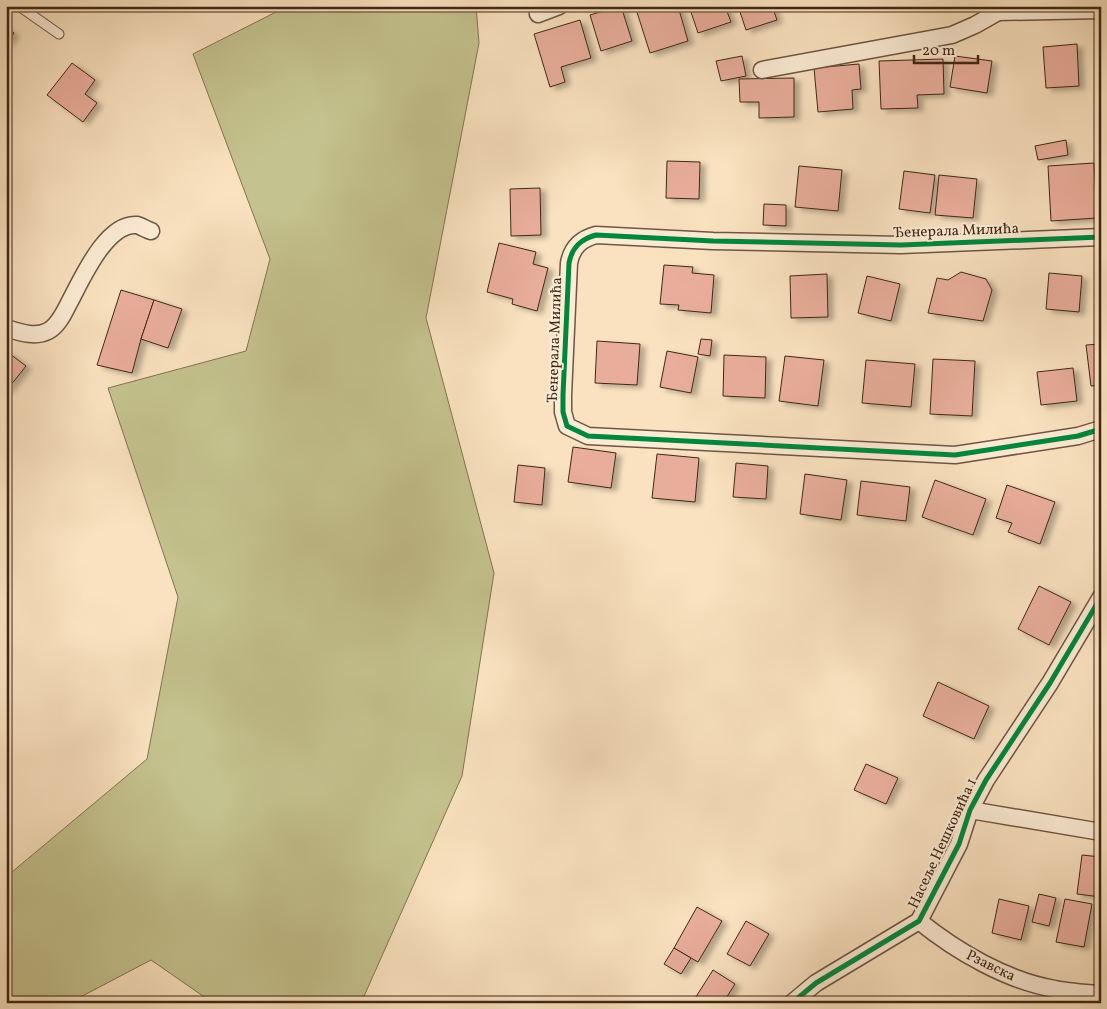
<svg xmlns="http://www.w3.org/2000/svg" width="1107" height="1009" font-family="Vollkorn,serif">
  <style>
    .green { fill: #c4c28e; stroke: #827452 }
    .building { fill: #e9ae9b; stroke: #402717; filter: url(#shadow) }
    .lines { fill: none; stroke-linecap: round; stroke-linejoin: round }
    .service-casing { stroke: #6e5641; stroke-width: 11 }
    .minor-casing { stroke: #6e5641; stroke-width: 19 }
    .service { stroke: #fcecd6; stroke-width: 9 }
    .minor { stroke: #fcecd6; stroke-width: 16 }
    .cycleway-casing { stroke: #fcecd6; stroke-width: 8 }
    .cycleway { stroke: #00873e; stroke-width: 5 }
    .labels { text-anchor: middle; stroke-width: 4; stroke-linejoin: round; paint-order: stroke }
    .street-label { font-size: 15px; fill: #402717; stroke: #fcecd6 }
  </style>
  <defs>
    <filter id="shadow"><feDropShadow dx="5.5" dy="3" stdDeviation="2.5" flood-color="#0004"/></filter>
  </defs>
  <rect width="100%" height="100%" fill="#fae2c0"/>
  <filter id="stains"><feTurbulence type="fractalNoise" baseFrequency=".004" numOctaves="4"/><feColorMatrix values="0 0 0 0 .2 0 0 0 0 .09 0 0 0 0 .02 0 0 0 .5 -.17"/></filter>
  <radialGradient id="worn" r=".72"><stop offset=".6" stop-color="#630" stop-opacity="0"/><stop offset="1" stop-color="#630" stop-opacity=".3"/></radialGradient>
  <polygon class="green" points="288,6 476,6 479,43 426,318 494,573 462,776 361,1003 213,1003 151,960 69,1003 6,1003 6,877 147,759 178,597 108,388 246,351 270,259 193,54"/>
  <g class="building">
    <polygon points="621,6 632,41 601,51 590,15"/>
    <polygon points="635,6 678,6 688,41 650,53"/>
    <polygon points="689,6 725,6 731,22 698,33"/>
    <polygon points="738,6 772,6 777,20 746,30"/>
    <polygon points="580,20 591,58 561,67 565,82 550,87 534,34"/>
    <polygon points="6,28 14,33 6,45"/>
    <polygon points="1077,44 1079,86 1046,88 1043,47"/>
    <polygon points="742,56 746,76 721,81 716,61"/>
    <polygon points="955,56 992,61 987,93 950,87"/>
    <polygon points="943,59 944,94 917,95 918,108 881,109 879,61"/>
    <polygon points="72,63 95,80 85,94 97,103 83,122 47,95"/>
    <polygon points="859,64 861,89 852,90 853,109 818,112 814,68"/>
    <polygon points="794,78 794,117 759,118 759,102 740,102 739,79"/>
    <polygon points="1066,140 1068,155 1038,160 1035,146"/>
    <polygon points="667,161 700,162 699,199 666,198"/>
    <polygon points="1094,163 1097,218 1051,221 1048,166"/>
    <polygon points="799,166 842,170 838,211 795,207"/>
    <polygon points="904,171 935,175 930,213 899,209"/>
    <polygon points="939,175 977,179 973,218 935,215"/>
    <polygon points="540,188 541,235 511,236 510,189"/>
    <polygon points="764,204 786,205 786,226 763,225"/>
    <polygon points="499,243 536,252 533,264 548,268 537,311 512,304 513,299 487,292"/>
    <polygon points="664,265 693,267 692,273 714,275 711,313 678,310 679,305 660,304"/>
    <polygon points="961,272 986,279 992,290 983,321 928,313 937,278 948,280"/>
    <polygon points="1049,273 1082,276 1079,312 1046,309"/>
    <polygon points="827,274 828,317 791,318 790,276"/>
    <polygon points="867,276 900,284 891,321 858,313"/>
    <polygon points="121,290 154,300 141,339 132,373 97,365"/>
    <polygon points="154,300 182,309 168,348 141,339"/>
    <polygon points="701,339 712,340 710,356 698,354"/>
    <polygon points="597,341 640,344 637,385 595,383"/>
    <polygon points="1101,344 1101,385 1091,386 1086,345"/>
    <polygon points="6,351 26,366 6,391"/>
    <polygon points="667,351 698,357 691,393 660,387"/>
    <polygon points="724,355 766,357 765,398 723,396"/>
    <polygon points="785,356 824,360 818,406 779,401"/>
    <polygon points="933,359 975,361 972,416 930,414"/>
    <polygon points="866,360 915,364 911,407 862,403"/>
    <polygon points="1073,368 1077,401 1041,405 1037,372"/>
    <polygon points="573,447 616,453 611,488 568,482"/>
    <polygon points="657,454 699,458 695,502 652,498"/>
    <polygon points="736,463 768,466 766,499 733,497"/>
    <polygon points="518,465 545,468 542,505 514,502"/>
    <polygon points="805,474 847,480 841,520 800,514"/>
    <polygon points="935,480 986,499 973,535 922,517"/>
    <polygon points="861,481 910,487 906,521 857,515"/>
    <polygon points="1007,485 1055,502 1040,544 1008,532 1012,523 996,518"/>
    <polygon points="1039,586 1071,602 1049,645 1018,629"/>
    <polygon points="938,682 989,706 974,739 923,716"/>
    <polygon points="866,764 898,778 886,804 854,790"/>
    <polygon points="1082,855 1101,857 1101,897 1077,894"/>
    <polygon points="1039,894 1056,898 1049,926 1032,922"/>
    <polygon points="999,899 1029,906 1021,940 992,933"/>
    <polygon points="1065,899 1092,904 1084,947 1056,942"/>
    <polygon points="697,907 722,921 698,962 674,948"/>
    <polygon points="746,921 769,934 750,966 727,954"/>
    <polygon points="674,948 691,958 681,974 664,964"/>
    <polygon points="713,970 735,984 723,1003 692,1003"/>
    <polygon points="968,997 1005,1001 1005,1003 967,1003"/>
  </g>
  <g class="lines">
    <defs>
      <polyline id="service" points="19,6 59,34"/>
      <g id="minor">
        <polyline points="998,12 1101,10"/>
        <polyline points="538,14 559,6"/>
        <polyline points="762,70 952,35 975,25 998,12 996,6"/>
        <path d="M1101,237L901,245L713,241L596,235C581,239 572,247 569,263L563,395V412L567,426L588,436L955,455L1078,436L1101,429"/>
        <path d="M6,328C19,332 35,338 48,331C58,326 64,313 69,303C81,281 106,222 137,225C141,226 147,230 151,231"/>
        <polyline points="970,810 1101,832"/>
        <path d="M919,921C956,951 1007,981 1055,989C1070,992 1086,993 1101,994"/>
        <polyline points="792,1003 816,983 919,921 959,844 970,810 986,780 1050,683 1101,597"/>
      </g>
    </defs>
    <use href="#service" class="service-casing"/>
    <use href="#minor" class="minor-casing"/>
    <use href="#service" class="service"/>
    <use href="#minor" class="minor"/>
    <defs>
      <g id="cycleway">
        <path d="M1101,237L901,245L713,241L596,235C581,239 572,247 569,263L563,395V412L567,426L588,436L955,455L1078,436L1101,429"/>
        <polyline points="792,1003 816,983 919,921 959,844 970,810 986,780 1050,683 1101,597"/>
      </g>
    </defs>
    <use href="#cycleway" class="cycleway-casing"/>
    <use href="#cycleway" class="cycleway"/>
  </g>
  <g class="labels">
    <g class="street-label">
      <text transform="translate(956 230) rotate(-2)" y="5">Ђенерала Милића</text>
      <text transform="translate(554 340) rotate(-88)" y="5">Ђенерала Милића</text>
      <text transform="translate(942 843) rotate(-65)" y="5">Насеље Нешковића 1</text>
      <text transform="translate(991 965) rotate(26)" y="5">Рзавска</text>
    </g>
  </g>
  <rect width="1107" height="1009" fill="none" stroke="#fae2c0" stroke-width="25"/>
  <rect x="8" y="8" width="1092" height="994" fill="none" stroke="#402717" stroke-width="2.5"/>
  <rect x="12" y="12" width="1082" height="984" fill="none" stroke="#402717"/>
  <path d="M914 55v8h64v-8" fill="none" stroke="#402717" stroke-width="2.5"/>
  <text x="922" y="55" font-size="15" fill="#402717" stroke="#fcecd6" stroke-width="4" paint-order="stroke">20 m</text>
  <rect width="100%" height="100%" filter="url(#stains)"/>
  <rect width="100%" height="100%" fill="url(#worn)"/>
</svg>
